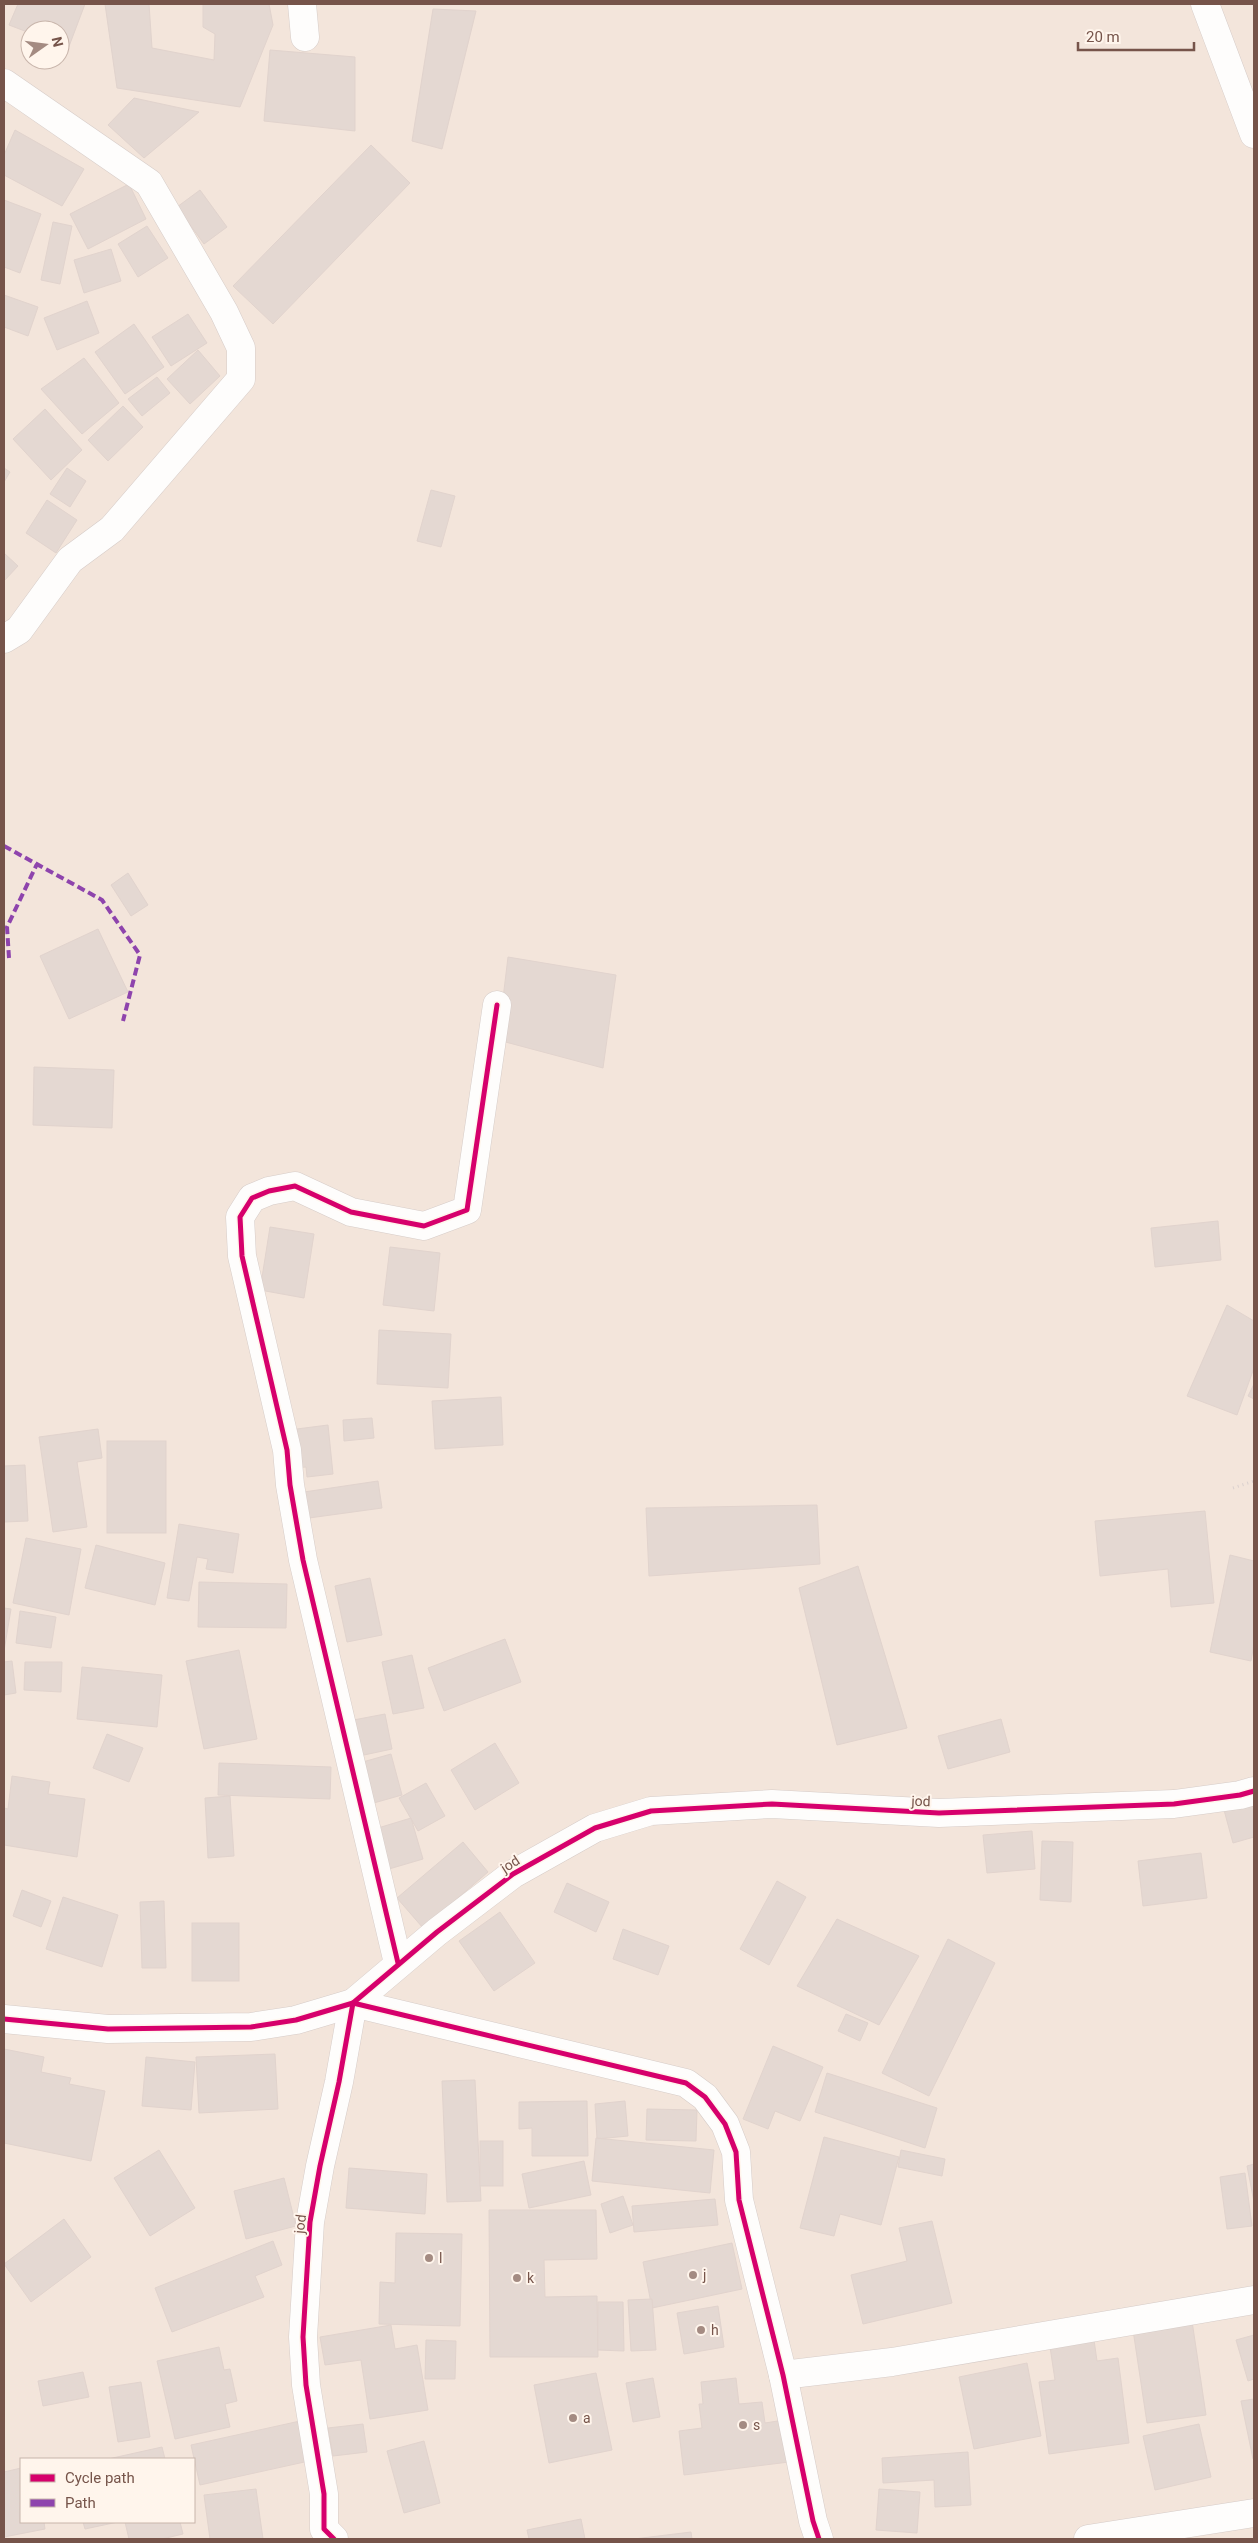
<svg xmlns="http://www.w3.org/2000/svg" width="1258" height="2543" font-family="Roboto,sans-serif">
  <style>
    .residential { fill: #f3e5db; fill-rule: evenodd }
    .building { fill: #e4d8d2; stroke: #e1d3cd }
    .lines { fill: none; stroke-linecap: round; stroke-linejoin: round }
    .minor-casing { stroke: #d6ccc8; stroke-width: 29 }
    .path { stroke: #dad0ce; stroke-width: 3; stroke-dasharray: 1 4; stroke-linecap: butt }
    .minor { stroke: #fefdfc; stroke-width: 28 }
    .quiet { stroke: #8e44ad; stroke-width: 4; stroke-dasharray: 8 4; stroke-linecap: butt }
    .cycleway-casing { stroke: #fff5ec; stroke-width: 8 }
    .cycleway { stroke: #d6006c; stroke-width: 5 }
    .poi-dot { fill: #a48b82; stroke: #fff5ec; stroke-width: 2 }
    .labels { text-anchor: middle; stroke-width: 4; stroke-linejoin: round; paint-order: stroke }
    .street-label { font-size: 14px; fill: #76544a; stroke: #fff5ec }
    .poi-label { font-size: 14px; fill: #76544a; stroke: #fff5ec; text-anchor: start }
  </style>
  <rect width="100%" height="100%" fill="#f8f1eb"/>
  <path class="residential" d="M4,4H1254V2539H4ZM30,30H60V60H30ZM21,2459H194V2522H21Z"/>
  <g class="building">
    <polygon points="18,4 85,4 68,49 60,46 60,30 30,30 30,33 9,25"/>
    <polygon points="105,4 149,4 152,48 214,60 215,34 203,27 203,4 269,4 273,25 240,107 117,88"/>
    <polygon points="433,9 476,11 442,149 412,141"/>
    <polygon points="270,50 355,57 355,131 264,121"/>
    <polygon points="134,98 199,112 144,158 108,125"/>
    <polygon points="15,130 84,169 62,206 4,175 4,155"/>
    <polygon points="371,145 410,183 273,324 233,286"/>
    <polygon points="129,184 146,219 88,249 70,214"/>
    <polygon points="200,190 227,227 204,244 177,207"/>
    <polygon points="4,200 41,214 20,273 4,267"/>
    <polygon points="53,222 72,226 60,284 41,280"/>
    <polygon points="147,226 168,258 138,277 118,244"/>
    <polygon points="111,249 121,281 84,293 74,260"/>
    <polygon points="4,295 38,307 28,336 4,327"/>
    <polygon points="87,301 99,333 57,350 44,318"/>
    <polygon points="188,314 207,343 171,366 152,337"/>
    <polygon points="134,324 164,367 125,394 95,352"/>
    <polygon points="198,350 220,376 190,404 167,379"/>
    <polygon points="84,358 119,403 82,434 41,389"/>
    <polygon points="157,377 170,393 142,416 128,399"/>
    <polygon points="123,406 143,427 108,461 88,440"/>
    <polygon points="45,409 82,450 51,480 13,439"/>
    <polygon points="4,468 10,472 4,482"/>
    <polygon points="67,468 86,481 70,507 50,494"/>
    <polygon points="431,490 455,496 441,547 417,541"/>
    <polygon points="47,500 77,520 56,553 26,533"/>
    <polygon points="4,553 18,566 4,581"/>
    <polygon points="128,873 148,905 131,916 111,885"/>
    <polygon points="98,929 128,992 69,1019 40,956"/>
    <polygon points="508,957 616,975 603,1068 498,1040"/>
    <polygon points="34,1067 114,1070 112,1128 33,1125"/>
    <polygon points="1218,1221 1221,1260 1155,1267 1151,1228"/>
    <polygon points="270,1227 314,1234 304,1298 260,1290"/>
    <polygon points="390,1247 440,1253 434,1311 383,1305"/>
    <polygon points="1227,1305 1254,1321 1254,1368 1237,1415 1187,1396"/>
    <polygon points="379,1330 451,1334 448,1388 377,1384"/>
    <polygon points="1254,1384 1254,1399 1248,1396"/>
    <polygon points="501,1397 503,1445 435,1449 432,1401"/>
    <polygon points="372,1418 374,1438 344,1441 343,1420"/>
    <polygon points="328,1425 333,1474 307,1477 306,1467 293,1468 289,1430"/>
    <polygon points="98,1429 102,1458 77,1462 87,1527 53,1532 39,1437"/>
    <rect x="107" y="1441" width="59" height="92"/>
    <polygon points="25,1465 28,1521 4,1522 4,1466"/>
    <polygon points="378,1481 382,1508 309,1518 304,1492"/>
    <polygon points="817,1505 820,1564 649,1576 646,1508"/>
    <polygon points="1205,1511 1214,1603 1171,1607 1168,1569 1100,1576 1095,1521"/>
    <polygon points="179,1524 239,1534 233,1573 206,1569 208,1559 197,1557 189,1601 167,1598"/>
    <polygon points="26,1538 81,1549 69,1615 13,1603"/>
    <polygon points="96,1545 165,1563 155,1605 85,1588"/>
    <polygon points="1230,1555 1254,1561 1254,1644 1251,1661 1210,1652"/>
    <polygon points="858,1566 907,1728 837,1745 799,1588"/>
    <polygon points="370,1578 382,1635 347,1642 335,1586"/>
    <polygon points="199,1582 287,1584 286,1628 198,1627"/>
    <polygon points="4,1608 11,1609 4,1651"/>
    <polygon points="20,1611 56,1617 51,1648 16,1643"/>
    <polygon points="505,1639 521,1682 444,1711 428,1668"/>
    <polygon points="239,1650 257,1739 204,1749 186,1661"/>
    <polygon points="412,1655 424,1708 393,1714 382,1662"/>
    <polygon points="12,1661 16,1693 4,1695 4,1662"/>
    <polygon points="25,1662 62,1662 61,1692 24,1690"/>
    <polygon points="82,1667 162,1675 157,1727 77,1719"/>
    <polygon points="385,1714 392,1749 350,1758 343,1722"/>
    <polygon points="1001,1719 1010,1752 948,1769 938,1736"/>
    <polygon points="107,1734 143,1748 129,1782 93,1768"/>
    <polygon points="495,1743 519,1783 475,1810 451,1770"/>
    <polygon points="391,1754 402,1795 356,1808 345,1767"/>
    <polygon points="219,1763 331,1767 330,1799 218,1795"/>
    <polygon points="12,1776 50,1782 48,1794 85,1799 77,1857 4,1845 4,1808 8,1809"/>
    <polygon points="426,1783 445,1816 418,1831 399,1798"/>
    <polygon points="230,1796 234,1856 208,1858 205,1798"/>
    <polygon points="1254,1801 1254,1837 1233,1843 1224,1810"/>
    <polygon points="411,1818 423,1859 389,1869 378,1828"/>
    <polygon points="1032,1831 1035,1869 987,1873 983,1835"/>
    <polygon points="1042,1841 1073,1842 1071,1902 1040,1900"/>
    <polygon points="463,1842 488,1872 423,1928 397,1898"/>
    <polygon points="1201,1853 1207,1898 1143,1906 1138,1861"/>
    <polygon points="777,1881 806,1897 769,1965 740,1949"/>
    <polygon points="567,1883 609,1902 596,1932 554,1912"/>
    <polygon points="22,1890 51,1901 41,1927 13,1916"/>
    <polygon points="63,1897 118,1915 102,1967 46,1949"/>
    <polygon points="164,1901 166,1968 142,1968 140,1902"/>
    <polygon points="500,1912 535,1963 494,1991 459,1941"/>
    <polygon points="837,1919 919,1956 879,2025 797,1986"/>
    <rect x="192" y="1923" width="47" height="58"/>
    <polygon points="623,1929 669,1946 658,1975 613,1959"/>
    <polygon points="948,1939 995,1963 929,2096 882,2073"/>
    <polygon points="846,2014 868,2023 860,2041 838,2031"/>
    <polygon points="773,2046 823,2067 800,2121 775,2111 768,2129 743,2119"/>
    <polygon points="4,2049 44,2057 41,2072 71,2078 69,2084 105,2091 91,2161 4,2143"/>
    <polygon points="275,2054 278,2109 199,2113 196,2057"/>
    <polygon points="146,2057 195,2062 191,2110 142,2106"/>
    <polygon points="827,2073 937,2108 925,2148 815,2112"/>
    <polygon points="475,2080 481,2201 447,2202 442,2081"/>
    <polygon points="587,2101 588,2156 532,2156 532,2128 519,2129 519,2102"/>
    <polygon points="625,2101 628,2136 597,2139 595,2104"/>
    <polygon points="647,2109 697,2110 696,2141 646,2140"/>
    <polygon points="824,2137 899,2157 881,2225 840,2214 834,2236 800,2228"/>
    <polygon points="596,2138 714,2150 710,2193 592,2181"/>
    <rect x="480" y="2141" width="23" height="45"/>
    <polygon points="159,2150 195,2208 150,2236 114,2178"/>
    <polygon points="901,2150 945,2159 942,2176 898,2167"/>
    <polygon points="584,2161 591,2195 529,2208 522,2174"/>
    <polygon points="1254,2164 1254,2202 1247,2166"/>
    <polygon points="349,2168 427,2174 425,2214 346,2208"/>
    <polygon points="1245,2173 1252,2226 1227,2229 1220,2177"/>
    <polygon points="284,2178 296,2226 246,2239 234,2191"/>
    <polygon points="623,2196 633,2225 610,2233 601,2204"/>
    <polygon points="715,2199 718,2225 634,2232 632,2206"/>
    <polygon points="489,2210 596,2210 597,2259 544,2260 545,2297 597,2296 598,2357 490,2357"/>
    <polygon points="64,2219 91,2257 31,2302 4,2264"/>
    <polygon points="932,2221 952,2303 863,2324 851,2275 907,2261 899,2228"/>
    <polygon points="396,2233 462,2234 460,2326 379,2324 380,2282 395,2283"/>
    <polygon points="273,2241 282,2265 255,2276 264,2297 172,2332 155,2288"/>
    <polygon points="732,2243 742,2289 652,2308 643,2262"/>
    <polygon points="652,2299 656,2350 631,2351 628,2300"/>
    <polygon points="598,2302 623,2302 624,2351 598,2350"/>
    <polygon points="718,2306 724,2347 684,2354 677,2313"/>
    <polygon points="1192,2321 1206,2415 1147,2423 1133,2330"/>
    <polygon points="391,2325 395,2349 417,2345 428,2410 370,2419 361,2360 325,2365 320,2337"/>
    <polygon points="1254,2335 1254,2379 1248,2381 1236,2340"/>
    <polygon points="426,2340 456,2341 455,2379 425,2379"/>
    <polygon points="1094,2340 1097,2361 1118,2358 1129,2443 1049,2454 1039,2382 1055,2380 1050,2347"/>
    <polygon points="219,2347 224,2370 230,2369 237,2401 225,2404 230,2427 175,2439 157,2361"/>
    <polygon points="1027,2363 1041,2436 974,2449 959,2377"/>
    <polygon points="83,2372 89,2397 43,2406 38,2381"/>
    <polygon points="596,2373 612,2450 549,2463 534,2385"/>
    <polygon points="653,2378 660,2417 633,2422 626,2383"/>
    <polygon points="736,2378 739,2404 762,2402 765,2423 784,2420 789,2462 684,2475 679,2431 702,2428 699,2404 703,2404 701,2382"/>
    <polygon points="141,2382 150,2437 118,2442 109,2387"/>
    <polygon points="1254,2399 1254,2459 1253,2459 1241,2401"/>
    <polygon points="300,2421 309,2461 200,2485 191,2445"/>
    <polygon points="363,2424 367,2452 333,2456 328,2428"/>
    <polygon points="1199,2424 1211,2477 1155,2490 1143,2436"/>
    <polygon points="424,2441 440,2503 404,2513 387,2451"/>
    <polygon points="162,2447 165,2459 108,2459"/>
    <polygon points="968,2452 971,2505 935,2507 934,2480 883,2483 882,2458"/>
    <polygon points="21,2468 21,2522 44,2522 45,2529 4,2537 4,2472"/>
    <polygon points="256,2489 263,2539 210,2539 204,2495"/>
    <polygon points="879,2489 920,2492 917,2533 876,2530"/>
    <polygon points="581,2519 585,2539 529,2539 527,2530"/>
    <polygon points="83,2522 118,2522 85,2529"/>
    <polygon points="125,2522 180,2522 183,2534 162,2539 129,2539"/>
    <polygon points="691,2532 692,2539 634,2539"/>
  </g>
  <g class="lines">
    <defs>
      <g id="minor">
        <polyline points="302,4 305,37"/>
        <polyline points="1205,4 1254,134"/>
        <polyline points="4,83 149,183 224,312 241,348 241,379 112,529 70,560 19,630 4,639"/>
        <polyline points="398,1963 303,1560 290,1485 287,1450 242,1256 240,1217 252,1198 269,1191 295,1186 351,1212 424,1226 467,1210 497,1005"/>
        <polyline points="4,2019 108,2029 251,2027 296,2020 353,2003 686,2083 705,2097 725,2124 736,2152 739,2200 783,2375 813,2521 819,2539"/>
        <polyline points="783,2375 892,2362 1254,2300"/>
        <polyline points="334,2539 324,2529 324,2494 306,2385 303,2337 310,2222 320,2166 339,2082 353,2003 437,1932 513,1874 595,1828 651,1811 772,1804 939,1813 1174,1804 1240,1795 1254,1791"/>
        <polyline points="1088,2539 1254,2513"/>
      </g>
    </defs>
    <use href="#minor" class="minor-casing"/>
    <polyline class="path" points="1233,1488 1254,1481"/>
    <use href="#minor" class="minor"/>
    <g class="quiet">
      <polyline points="4,846 102,900 140,955 123,1021"/>
      <polyline points="9,958 7,927 37,864"/>
    </g>
    <defs>
      <g id="cycleway">
        <polyline points="398,1963 303,1560 290,1485 287,1450 242,1256 240,1217 252,1198 269,1191 295,1186 351,1212 424,1226 467,1210 497,1005"/>
        <polyline points="4,2019 108,2029 251,2027 296,2020 353,2003 686,2083 705,2097 725,2124 736,2152 739,2200 783,2375 813,2521 819,2539"/>
        <polyline points="334,2539 324,2529 324,2494 306,2385 303,2337 310,2222 320,2166 339,2082 353,2003 437,1932 513,1874 595,1828 651,1811 772,1804 939,1813 1174,1804 1240,1795 1254,1791"/>
      </g>
    </defs>
    <use href="#cycleway" class="cycleway-casing"/>
    <use href="#cycleway" class="cycleway"/>
  </g>
  <g class="poi-dot">
    <circle cx="429" cy="2258" r="5"/>
    <circle cx="693" cy="2275" r="5"/>
    <circle cx="517" cy="2278" r="5"/>
    <circle cx="701" cy="2330" r="5"/>
    <circle cx="573" cy="2418" r="5"/>
    <circle cx="743" cy="2425" r="5"/>
  </g>
  <g class="labels">
    <g class="street-label">
      <text transform="translate(921 1801) rotate(2)" y="5">jod</text>
      <text transform="translate(510 1864) rotate(-33)" y="5">jod</text>
      <text transform="translate(300 2224) rotate(-84)" y="5">jod</text>
    </g>
    <g class="poi-label">
      <text x="439" y="2263">l</text>
      <text x="703" y="2280">j</text>
      <text x="527" y="2283">k</text>
      <text x="711" y="2335">h</text>
      <text x="583" y="2423">a</text>
      <text x="753" y="2430">s</text>
    </g>
  </g>
  <rect width="1258" height="2543" fill="none" stroke="#76544a" stroke-width="10"/>
  <rect x="20" y="2458" width="175" height="65" fill="#fff5ec" stroke="#c8b5ab"/>
  <rect x="30" y="2474" width="25" height="8" fill="#d6006c" stroke="#c8b5ab"/>
  <text x="65" y="2483" font-size="15" fill="#76544a">Cycle path</text>
  <rect x="30" y="2499" width="25" height="8" fill="#8e44ad" stroke="#c8b5ab"/>
  <text x="65" y="2508" font-size="15" fill="#76544a">Path</text>
  <g transform="translate(45 45) rotate(76)"><circle r="24" fill="#fff5ec" stroke="#c8b5ab"/>
  <path d="M0-4L9 19L0 12L-9 19Z" fill="#a48b82"/>
  <text y="-8" font-size="14" font-weight="bold" text-anchor="middle" fill="#76544a">N</text>
  </g>
  <path d="M1078 42v8h116v-8" fill="none" stroke="#76544a" stroke-width="2.5"/>
  <text x="1086" y="42" font-size="15" fill="#76544a" stroke="#fff5ec" stroke-width="4" paint-order="stroke">20 m</text>
</svg>
